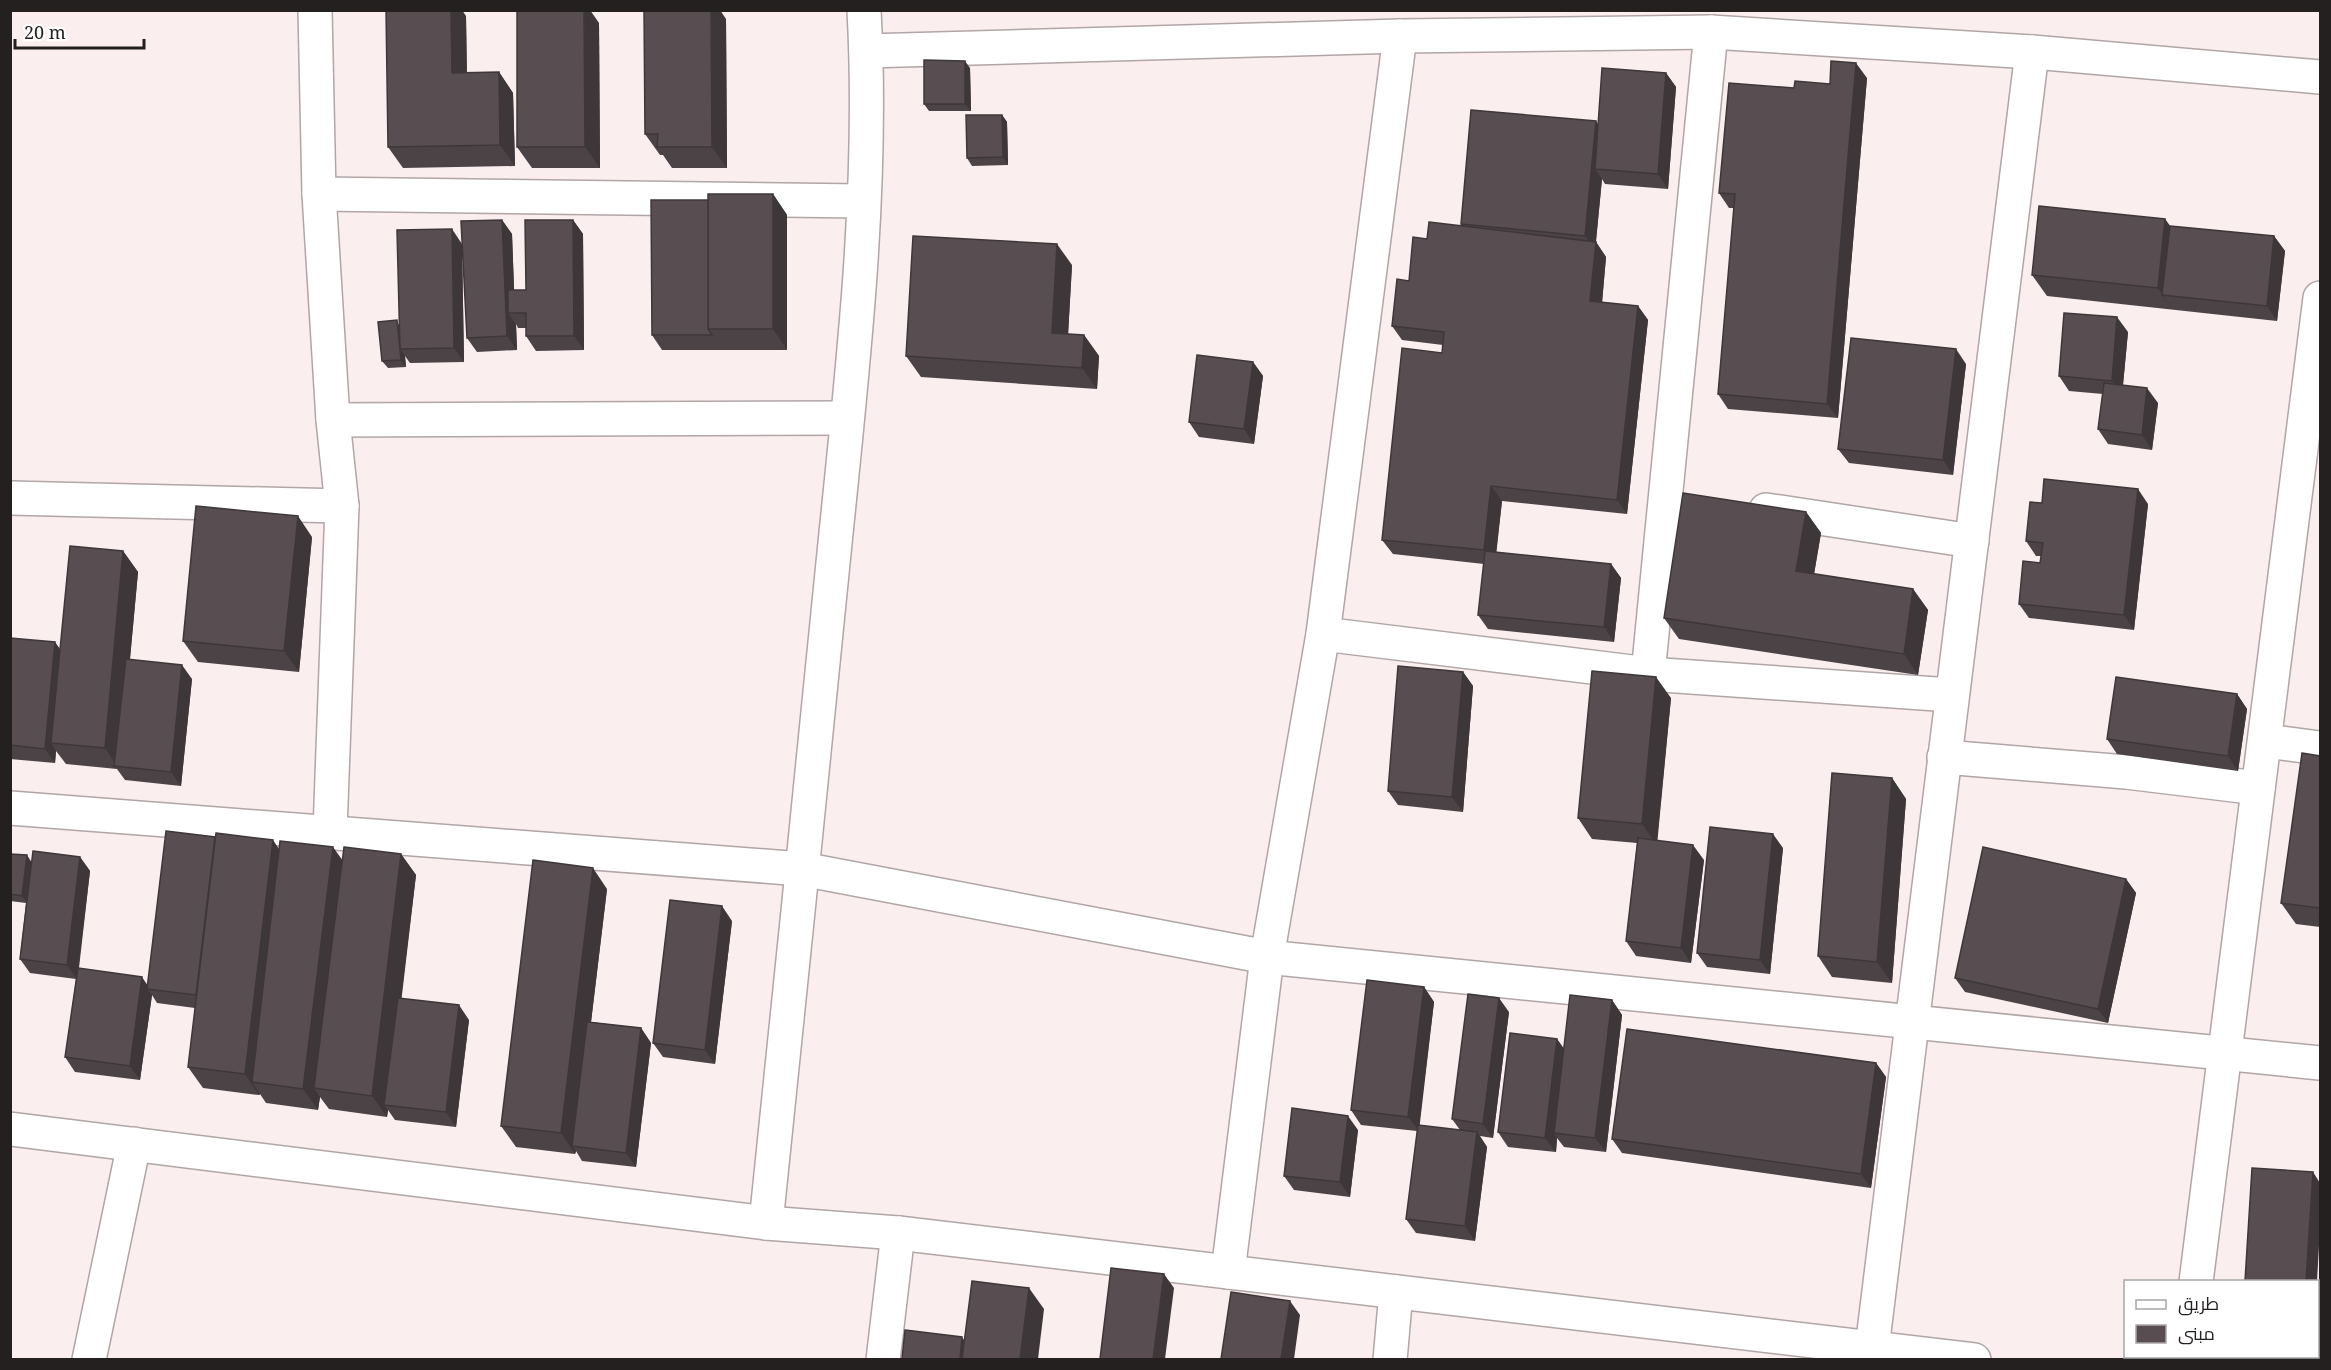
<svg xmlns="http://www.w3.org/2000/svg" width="2331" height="1370" font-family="'Noto Serif',Cairo,serif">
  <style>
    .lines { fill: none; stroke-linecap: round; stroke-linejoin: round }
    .minor-casing { stroke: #b1a5a6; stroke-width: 36 }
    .minor { stroke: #fff; stroke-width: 33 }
    .wall { fill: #4c4347 }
    .shaded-wall { fill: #3e3739 }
    .building { fill: #584e52; stroke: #3e3739; stroke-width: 1.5 }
  </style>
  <rect width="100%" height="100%" fill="#faeeef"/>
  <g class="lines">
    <defs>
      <g id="minor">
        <polyline points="315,10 319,194 333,420 342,506 330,831"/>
        <polyline points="866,51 1400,36 1711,32 2032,52 2320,77"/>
        <polyline points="319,194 863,201"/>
        <polyline points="333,420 847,418"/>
        <polyline points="10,498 342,506"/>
        <polyline points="1766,510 1972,541"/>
        <polyline points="1323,634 1648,674 1951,695"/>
        <polyline points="1648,674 1711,32"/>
        <polyline points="2266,741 2320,748"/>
        <polyline points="1944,757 2126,772 2258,788"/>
        <polyline points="10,808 802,869 1267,957 2320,1063"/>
        <polyline points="10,1129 766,1223 898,1233 1974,1360"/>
        <path d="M766,1223C789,1000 812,776 834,553C852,374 874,191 864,10"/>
        <polyline points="1228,1272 1267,957 1323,634 1400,36"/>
        <polyline points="2196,1282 2320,298"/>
        <polyline points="1872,1348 2032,52"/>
        <polyline points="89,1360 134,1144"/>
        <polyline points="883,1360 898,1233"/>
        <polyline points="1390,1360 1396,1292"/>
        <polyline points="2186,1360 2186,1356"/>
      </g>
    </defs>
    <use href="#minor" class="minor-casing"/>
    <use href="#minor" class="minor"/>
  </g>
  <g class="wall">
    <polygon points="466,16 467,73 499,72 513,93 515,166 403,168 388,147"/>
    <polygon points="726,19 727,168 672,168 663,155 660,155 645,134"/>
    <polygon points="599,23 600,168 532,168 517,147"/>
    <polygon points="970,68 971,111 929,111 924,104"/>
    <polygon points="1666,73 1676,87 1668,189 1605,184 1602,179 1596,242 1606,257 1602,302 1638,306 1648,320 1627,514 1502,501 1496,552 1611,564 1621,578 1614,642 1488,629 1478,615 1484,564 1393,554 1382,540 1442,353 1443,345 1402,340 1392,326 1409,281 1427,239 1462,226 1461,224 1596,121 1598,125"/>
    <polygon points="1867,78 1838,418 1728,409 1718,394 1734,208 1729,208 1719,193 1794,88 1830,84"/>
    <polygon points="1002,115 1007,122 1008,165 972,166 967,158"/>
    <polygon points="773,194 787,215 787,350 662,350 652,335 708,200"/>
    <polygon points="2165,219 2170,226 2274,236 2285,251 2277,321 2047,296 2032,275"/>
    <polygon points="502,220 512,234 514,290 526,290 573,220 583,234 584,350 536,351 526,336 526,328 518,328 516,324 517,350 477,352 467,338"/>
    <polygon points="462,244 464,362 410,363 405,356 406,367 388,368 382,361 399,323"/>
    <polygon points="1072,265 1068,334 1084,335 1099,356 1097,389 921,377 906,356"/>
    <polygon points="2128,332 2123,385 2158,403 2152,450 2108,444 2098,429 2103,394 2069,391 2059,376"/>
    <polygon points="1253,362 1263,376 1254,444 1199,437 1189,422"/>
    <polygon points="1966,364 1953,475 1849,463 1838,449"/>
    <polygon points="2042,503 2148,504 2134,630 2029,618 2019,604 2040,563 2041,556 2036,556 2026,541"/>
    <polygon points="1806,512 1821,533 1814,574 1913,589 1928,610 1918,675 1679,639 1664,618"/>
    <polygon points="312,537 299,672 198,662 183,641"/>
    <polygon points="123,551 138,572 130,659 192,679 181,786 125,780 117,769 66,764 56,751 55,763 10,759 10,638 60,649"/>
    <polygon points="1463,672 1473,686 1463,812 1398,805 1388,791"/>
    <polygon points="2237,694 2247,709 2238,771 2117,754 2107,739"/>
    <polygon points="1671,698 1657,840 1704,860 1691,963 1636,956 1626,941 1637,843 1592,839 1578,818"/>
    <polygon points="2320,756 2320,927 2296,924 2281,903"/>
    <polygon points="1892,778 1906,799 1892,983 1832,977 1818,956"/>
    <polygon points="1783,848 1770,974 1707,967 1697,953"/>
    <polygon points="279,850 342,860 401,854 416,875 401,998 469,1020 456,1127 395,1120 388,1110 387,1117 329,1109 320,1097 318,1110 266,1103 260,1094 259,1095 203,1088 188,1067 195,1008 157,1003 152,995 140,1080 75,1072 65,1057 76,979 30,973 20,959 26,903 10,901 10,854 31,862 80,857 90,871 79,968 148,985"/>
    <polygon points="2126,879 2136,893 2108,1023 1965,992 1955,978"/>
    <polygon points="607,889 591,1022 641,1028 651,1043 636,1167 582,1161 576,1151 575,1154 516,1147 501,1126"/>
    <polygon points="732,921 715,1064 663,1057 653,1043"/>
    <polygon points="1424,987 1434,1002 1419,1125 1460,1130 1452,1119 1509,1012 1493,1138 1480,1136 1487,1147 1475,1241 1416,1233 1406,1219 1417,1131 1361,1125 1351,1110"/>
    <polygon points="1612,1000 1622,1015 1606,1152 1564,1147 1557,1138 1556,1152 1508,1147 1498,1132 1557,1039 1564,1049"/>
    <polygon points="1876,1063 1886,1077 1871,1188 1622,1153 1612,1139"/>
    <polygon points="1358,1130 1350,1197 1294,1190 1284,1176"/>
  </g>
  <g class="shaded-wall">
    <polygon points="451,10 462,10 466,16 467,94 452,73"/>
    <polygon points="584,10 590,10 599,23 600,168 585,147"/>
    <polygon points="711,10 720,10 726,19 727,168 712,147"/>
    <polygon points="965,61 970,68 971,111 965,104"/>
    <polygon points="1856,63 1867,78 1838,418 1827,404"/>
    <polygon points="499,72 513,93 515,166 500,145"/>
    <polygon points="1666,73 1676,87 1668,189 1658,174"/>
    <polygon points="1002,115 1007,122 1008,165 1003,157"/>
    <polygon points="1596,121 1606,136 1595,169 1602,179 1595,250 1585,236"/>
    <polygon points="773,194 787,215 787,350 773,329"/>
    <polygon points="2165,219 2180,240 2162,295 2172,309 2158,288"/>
    <polygon points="502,220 512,234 515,313 508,313 516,324 517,350 507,336"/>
    <polygon points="573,220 583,234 584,350 574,336"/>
    <polygon points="452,229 462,244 464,362 454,348"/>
    <polygon points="2274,236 2285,251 2277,321 2267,306"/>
    <polygon points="1596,242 1606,257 1601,315 1590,301"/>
    <polygon points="1057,244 1072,265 1067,354 1052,333"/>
    <polygon points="1638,306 1648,320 1627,514 1617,500"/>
    <polygon points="2117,317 2128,332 2122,395 2112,381"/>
    <polygon points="1084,335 1099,356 1097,389 1082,368"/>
    <polygon points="400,349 405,356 406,367 401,360"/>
    <polygon points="1956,349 1966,364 1953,475 1943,460"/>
    <polygon points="1253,362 1263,376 1254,444 1244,429"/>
    <polygon points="2147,388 2158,403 2152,450 2142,435"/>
    <polygon points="1491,486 1502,501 1495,565 1484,550"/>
    <polygon points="2138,489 2148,504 2134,630 2124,615"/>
    <polygon points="1806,512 1821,533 1811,592 1796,571"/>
    <polygon points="298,516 312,537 299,672 284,651"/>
    <polygon points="123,551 138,572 120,766 117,766 105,748"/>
    <polygon points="1611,564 1621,578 1614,642 1604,627"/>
    <polygon points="1913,589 1928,610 1918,675 1904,654"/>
    <polygon points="55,642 65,656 51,743 56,751 55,763 45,749"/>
    <polygon points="182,665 192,679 181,786 171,772"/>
    <polygon points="1463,672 1473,686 1463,812 1452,797"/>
    <polygon points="1656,677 1671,698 1657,845 1642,824"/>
    <polygon points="2237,694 2247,709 2238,771 2228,756"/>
    <polygon points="1892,778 1906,799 1892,983 1877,962"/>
    <polygon points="1773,834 1783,848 1770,974 1760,960"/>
    <polygon points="273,840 287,861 252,1082 260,1094 259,1095 245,1074"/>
    <polygon points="1693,845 1704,860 1691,963 1681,948"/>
    <polygon points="333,847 348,868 314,1088 320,1097 318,1110 303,1089"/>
    <polygon points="401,854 416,875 389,1106 384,1105 388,1110 387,1117 372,1096"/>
    <polygon points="27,855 32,863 28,903 22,896"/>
    <polygon points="80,857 90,871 77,979 67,965"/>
    <polygon points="593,868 607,889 576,1147 572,1146 576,1151 575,1154 561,1133"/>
    <polygon points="2126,879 2136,893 2108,1023 2098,1009"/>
    <polygon points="722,906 732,921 715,1064 705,1050"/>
    <polygon points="142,977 150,989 147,989 152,995 140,1080 130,1066"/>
    <polygon points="1424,987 1434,1002 1419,1131 1408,1117"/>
    <polygon points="1499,998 1509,1012 1493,1138 1483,1124"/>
    <polygon points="1612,1000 1622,1015 1606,1152 1595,1138"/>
    <polygon points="459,1005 469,1020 456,1127 446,1112"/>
    <polygon points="641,1028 651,1043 636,1167 626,1153"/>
    <polygon points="1557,1039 1567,1053 1554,1133 1557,1138 1556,1152 1545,1138"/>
    <polygon points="1876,1063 1886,1077 1871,1188 1861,1174"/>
    <polygon points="1348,1116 1358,1130 1350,1197 1340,1182"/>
    <polygon points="1477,1132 1487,1147 1475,1241 1465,1226"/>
    <polygon points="2313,1172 2320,1183 2320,1229 2317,1281 2306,1281"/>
    <polygon points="1164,1274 1174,1288 1165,1359 1153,1359"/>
    <polygon points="1029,1288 1044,1309 1038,1359 1020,1359"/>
    <polygon points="1290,1301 1300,1315 1294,1359 1281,1359"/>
    <polygon points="962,1337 972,1352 971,1359 960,1359"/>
  </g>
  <g class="building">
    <polygon points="386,10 451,10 452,73 499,72 500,145 388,147"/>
    <polygon points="517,10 584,10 585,147 517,147"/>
    <polygon points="644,10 711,10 712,147 657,147 658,134 645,134"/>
    <polygon points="924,60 965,61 965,104 924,104"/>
    <polygon points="1831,61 1856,63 1827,404 1718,394 1735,194 1719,193 1729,83 1794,88 1795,81 1830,84"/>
    <polygon points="1602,68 1666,73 1658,174 1595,169"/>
    <polygon points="1471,110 1596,121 1585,236 1461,224"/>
    <polygon points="966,115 1002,115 1003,157 967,158"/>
    <rect x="708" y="194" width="65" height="135"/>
    <polygon points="651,200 708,200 708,329 712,335 652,335"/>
    <polygon points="2039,206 2165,219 2158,288 2032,275"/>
    <polygon points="502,220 507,336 467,338 461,221"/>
    <polygon points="525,220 573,220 574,336 526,336 526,313 508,313 508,290 526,290"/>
    <polygon points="1429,222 1596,242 1590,301 1638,306 1617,500 1491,486 1484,550 1382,540 1402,348 1442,353 1444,332 1392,326 1397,279 1409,281 1413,237 1427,239"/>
    <polygon points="2170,226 2274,236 2267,306 2162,295"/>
    <polygon points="452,229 454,348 400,349 397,230"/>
    <polygon points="913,236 1057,244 1052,333 1084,335 1082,368 906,356"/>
    <polygon points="2064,313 2117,317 2112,381 2059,376"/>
    <polygon points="397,320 401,360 382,361 378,322"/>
    <polygon points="1851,338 1956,349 1943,460 1838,449"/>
    <polygon points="1197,355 1253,362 1244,429 1189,422"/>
    <polygon points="2104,383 2147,388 2142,435 2098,429"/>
    <polygon points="2044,479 2138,489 2124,615 2019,604 2023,561 2040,563 2043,543 2026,541 2030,502 2042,503"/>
    <polygon points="1683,493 1806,512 1796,571 1913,589 1904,654 1664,618"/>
    <polygon points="196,506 298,516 284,651 183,641"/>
    <polygon points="70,546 123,551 105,748 51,743"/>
    <polygon points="1485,551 1611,564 1604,627 1478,615"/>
    <polygon points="10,638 55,642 45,749 10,745"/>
    <polygon points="126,659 182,665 171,772 114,766"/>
    <polygon points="1398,666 1463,672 1452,797 1388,791"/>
    <polygon points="1592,671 1656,677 1642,824 1578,818"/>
    <polygon points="2116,677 2237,694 2228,756 2107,739"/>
    <polygon points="2302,753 2320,756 2320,908 2281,903"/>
    <polygon points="1832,773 1892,778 1877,962 1818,956"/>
    <polygon points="1710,827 1773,834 1760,960 1697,953"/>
    <polygon points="166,831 215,837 196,995 147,989"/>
    <polygon points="216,833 273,840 245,1074 188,1067"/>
    <polygon points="1638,838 1693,845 1681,948 1626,941"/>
    <polygon points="280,841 333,847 303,1089 252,1082"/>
    <polygon points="344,847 401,854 372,1096 314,1088"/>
    <polygon points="1983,847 2126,879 2098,1009 1955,978"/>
    <polygon points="33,851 80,857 67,965 20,959"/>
    <polygon points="10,854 27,855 22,896 10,894"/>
    <polygon points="533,860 593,868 561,1133 501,1126"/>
    <polygon points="670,900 722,906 705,1050 653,1043"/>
    <polygon points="78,968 142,977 130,1066 65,1057"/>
    <polygon points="1367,980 1424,987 1408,1117 1351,1110"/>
    <polygon points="1468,994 1499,998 1483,1124 1452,1119"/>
    <polygon points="1570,995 1612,1000 1595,1138 1554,1133"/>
    <polygon points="398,998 459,1005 446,1112 384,1105"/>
    <polygon points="587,1022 641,1028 626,1153 572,1146"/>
    <polygon points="1627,1029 1876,1063 1861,1174 1612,1139"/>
    <polygon points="1510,1033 1557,1039 1545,1138 1498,1132"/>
    <polygon points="1292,1108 1348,1116 1340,1182 1284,1176"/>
    <polygon points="1418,1125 1477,1132 1465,1226 1406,1219"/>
    <polygon points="2252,1168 2313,1172 2306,1281 2245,1281"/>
    <polygon points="1111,1268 1164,1274 1153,1359 1100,1359"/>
    <polygon points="972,1281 1029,1288 1020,1359 962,1359"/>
    <polygon points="1231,1292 1290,1301 1281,1359 1221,1359"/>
    <polygon points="905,1330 962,1337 960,1359 902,1359"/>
  </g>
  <rect width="2331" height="1370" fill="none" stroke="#242020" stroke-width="24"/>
  <rect x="2124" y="1280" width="195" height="78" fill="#ffffff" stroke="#a7a6a6" stroke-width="1.5"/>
  <rect x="2136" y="1300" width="30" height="9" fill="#ffffff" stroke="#a7a6a6" stroke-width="1.5"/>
  <text x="2178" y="1310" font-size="18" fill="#242020">طريق</text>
  <rect x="2136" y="1325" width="30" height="18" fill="#584e52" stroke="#a7a6a6" stroke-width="1.5"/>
  <text x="2178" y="1340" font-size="18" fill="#242020">مبنى</text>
  <path d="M15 39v9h129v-9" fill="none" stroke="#242020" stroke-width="3"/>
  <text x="24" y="39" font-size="18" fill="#242020" stroke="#ffffff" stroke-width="4.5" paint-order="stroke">20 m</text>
</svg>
